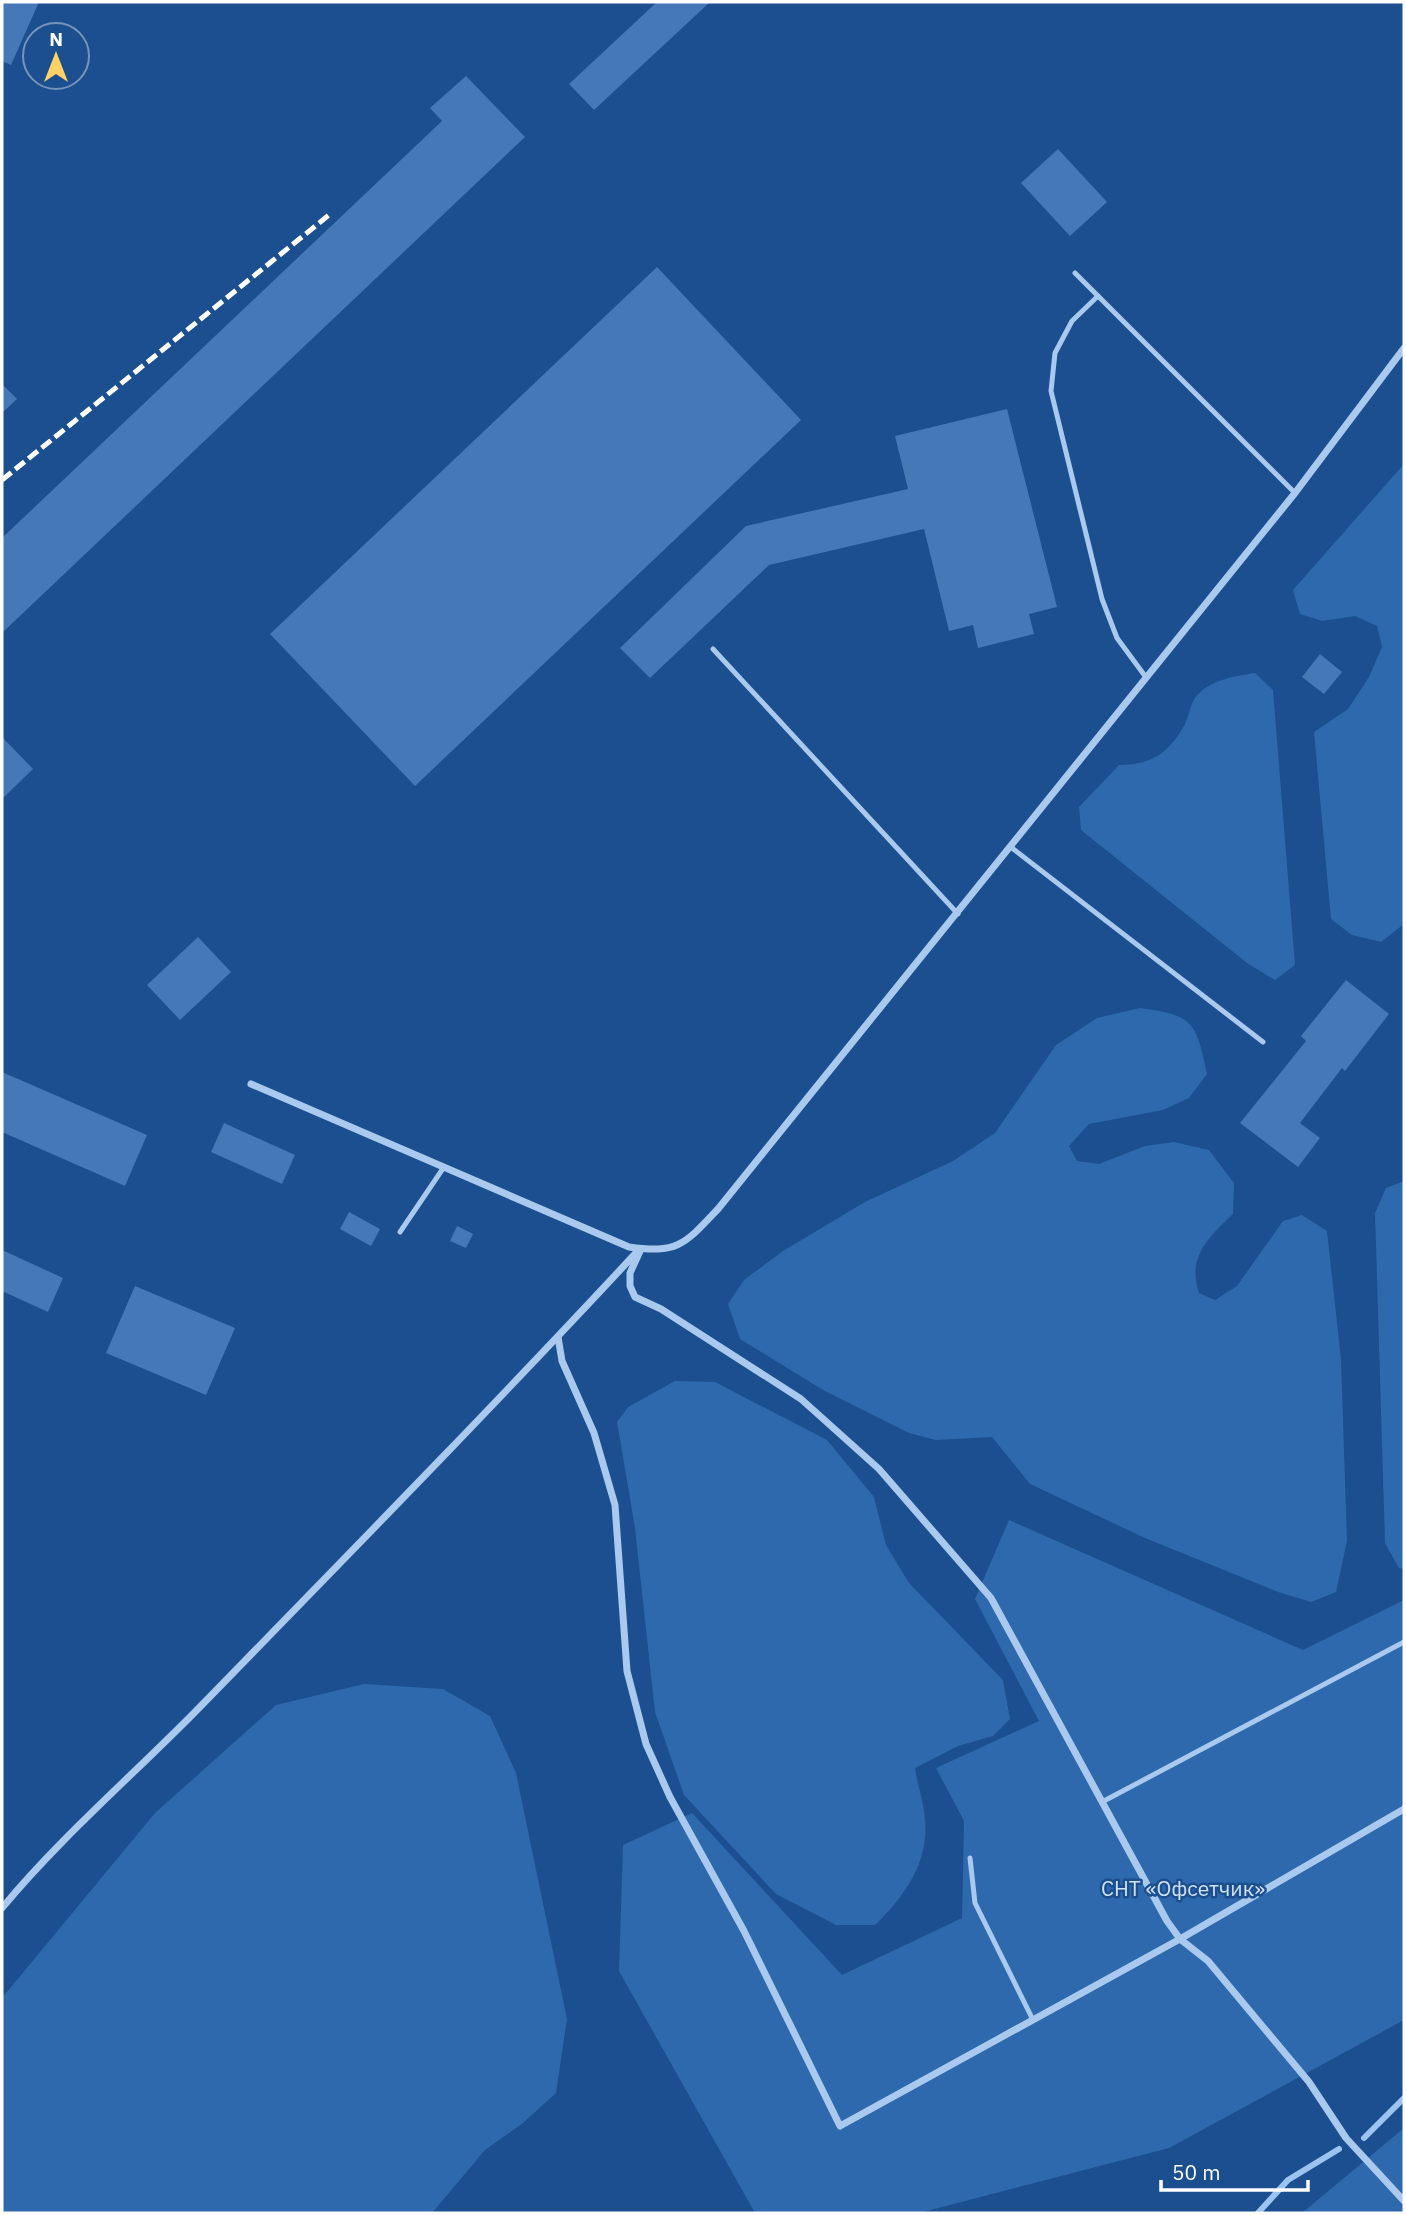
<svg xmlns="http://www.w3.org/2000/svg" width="1406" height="2215" font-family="'IBM Plex Sans',sans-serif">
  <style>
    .green { fill: #2e69ad }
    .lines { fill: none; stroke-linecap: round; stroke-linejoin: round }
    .stream { stroke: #9cc4f0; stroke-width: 6 }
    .building { fill: #4478b7 }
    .service { stroke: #a9c9ee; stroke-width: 5 }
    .minor { stroke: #a9c9ee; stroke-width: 7 }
    .rail { stroke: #fff; stroke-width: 5; stroke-dasharray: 12 5; stroke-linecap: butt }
    .labels { text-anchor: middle; stroke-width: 5; stroke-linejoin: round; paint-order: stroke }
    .park-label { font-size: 21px; fill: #cfe3fa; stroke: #1b4f8f }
  </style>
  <rect width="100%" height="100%" fill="#1b4f8f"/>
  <g class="green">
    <polygon points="1404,464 1404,924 1381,942 1352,935 1331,919 1314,732 1348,709 1369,677 1382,647 1377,626 1355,616 1322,621 1300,614 1293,590"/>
    <path d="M1255,673L1273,690L1295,965L1275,980L1247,963L1081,830L1079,807L1119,765C1152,765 1169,753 1185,724C1189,716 1190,705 1195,698C1208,680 1235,676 1255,673Z"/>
    <path d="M1140,1008C1194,1015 1196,1022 1207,1074L1189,1098L1163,1110L1089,1124L1069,1146L1077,1161L1099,1164L1145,1146L1174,1142L1209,1150L1234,1183L1233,1214C1208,1238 1187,1257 1199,1293L1215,1300L1237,1286L1283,1221L1302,1215L1327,1231L1341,1359L1347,1541L1336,1592L1311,1602L1278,1592L1145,1538L1030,1484L992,1437L936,1440L909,1433L823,1390L740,1339L728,1304L744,1280L783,1251L865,1202L953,1161L995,1133L1056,1045L1097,1018Z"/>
    <polygon points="1404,1181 1404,1569 1399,1568 1385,1543 1375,1213 1386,1188"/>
    <path d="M675,1381L715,1382L827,1440L874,1497L886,1545L909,1583L1003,1680L1010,1719L993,1736L958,1746L915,1768C917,1783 922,1796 924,1811C932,1858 907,1894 875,1925H836L776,1894L684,1795L655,1712L635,1528L617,1422L628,1407Z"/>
    <polygon points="1009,1520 1303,1650 1404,1600 1404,2020 1169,2148 919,2213 755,2213 619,1971 623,1845 692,1813 842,1975 962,1918 964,1821 936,1768 1039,1721 975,1599"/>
    <polygon points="364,1684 443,1689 490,1716 516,1773 567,2019 556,2093 523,2123 485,2150 432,2213 2,2213 2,1998 155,1813 276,1705"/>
    <polygon points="1404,2128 1404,2213 1302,2213"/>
  </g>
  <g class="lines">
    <g class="stream">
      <polyline points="1364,2138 1404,2098"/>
      <polyline points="1258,2213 1288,2180 1339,2149"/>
    </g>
  </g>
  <g class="building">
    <polygon points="2,2 39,2 11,65 2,61"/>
    <polygon points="657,2 710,2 594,110 569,84"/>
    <polygon points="466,76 525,137 2,633 2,538 442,121 430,108"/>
    <polygon points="1058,149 1107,202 1070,236 1021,183"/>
    <polygon points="657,267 801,420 415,786 270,634"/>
    <polygon points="2,384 17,399 2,413"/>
    <polygon points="1007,409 1057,607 1029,614 1034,634 978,648 973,625 949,631 924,529 769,565 650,678 620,648 746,526 908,489 895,436"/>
    <polygon points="1320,654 1342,672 1324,694 1302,677"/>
    <polygon points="2,737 33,769 2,799"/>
    <polygon points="198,937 231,972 180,1020 147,985"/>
    <polygon points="1346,980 1389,1014 1345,1071 1342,1068 1300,1123 1320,1138 1298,1167 1240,1123 1306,1041 1301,1036"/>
    <polygon points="2,1072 147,1135 125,1186 2,1132"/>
    <polygon points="224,1123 295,1155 282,1184 211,1152"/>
    <polygon points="349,1212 380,1229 371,1246 340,1229"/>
    <polygon points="457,1226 473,1234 466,1248 450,1241"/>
    <polygon points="2,1250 63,1278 48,1312 2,1291"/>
    <polygon points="135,1286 235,1328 206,1395 106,1353"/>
  </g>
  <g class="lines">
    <g class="service">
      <polyline points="1075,273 1295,493"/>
      <polyline points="1098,296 1072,321 1055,353 1051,391 1102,599 1117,638 1145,676"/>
      <polyline points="713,649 958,914"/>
      <polyline points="1012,848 1263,1042"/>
      <polyline points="400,1232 444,1167"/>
      <polyline points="1102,1802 1404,1642"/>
      <polyline points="970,1858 975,1903 1033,2020"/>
    </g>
    <g class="minor">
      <path d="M251,1084L629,1247C678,1254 685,1244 718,1209L1295,493L1404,348"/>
      <polyline points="641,1249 630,1273 630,1286 635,1297 661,1309 801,1399 879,1469 991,1598 1167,1921 1180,1939 1404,1809"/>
      <polyline points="558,1337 562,1361 594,1433 615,1505 627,1671 646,1744 670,1797 744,1931 840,2126 1180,1939 1208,1961 1309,2082 1346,2138 1404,2201"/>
      <path d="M2,1908C60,1838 131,1777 195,1712C343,1560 491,1409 635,1254"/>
    </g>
    <polyline class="rail" points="2,480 329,215"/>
  </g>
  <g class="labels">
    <g class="park-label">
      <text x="1183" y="1896">СНТ «Офсетчик»</text>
    </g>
  </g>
  <rect width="1406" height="2215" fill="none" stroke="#ffffff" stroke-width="7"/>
  <g transform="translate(56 56)"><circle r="33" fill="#1b4f8f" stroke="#7695bc" stroke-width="2"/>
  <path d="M0-5L12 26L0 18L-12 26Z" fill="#ffd166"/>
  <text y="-10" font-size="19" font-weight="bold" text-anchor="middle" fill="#ffffff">N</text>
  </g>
  <path d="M1161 2180v10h147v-10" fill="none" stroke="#ffffff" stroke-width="3.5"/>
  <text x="1172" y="2180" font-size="21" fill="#ffffff" stroke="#1b4f8f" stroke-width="5" paint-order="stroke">50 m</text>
</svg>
